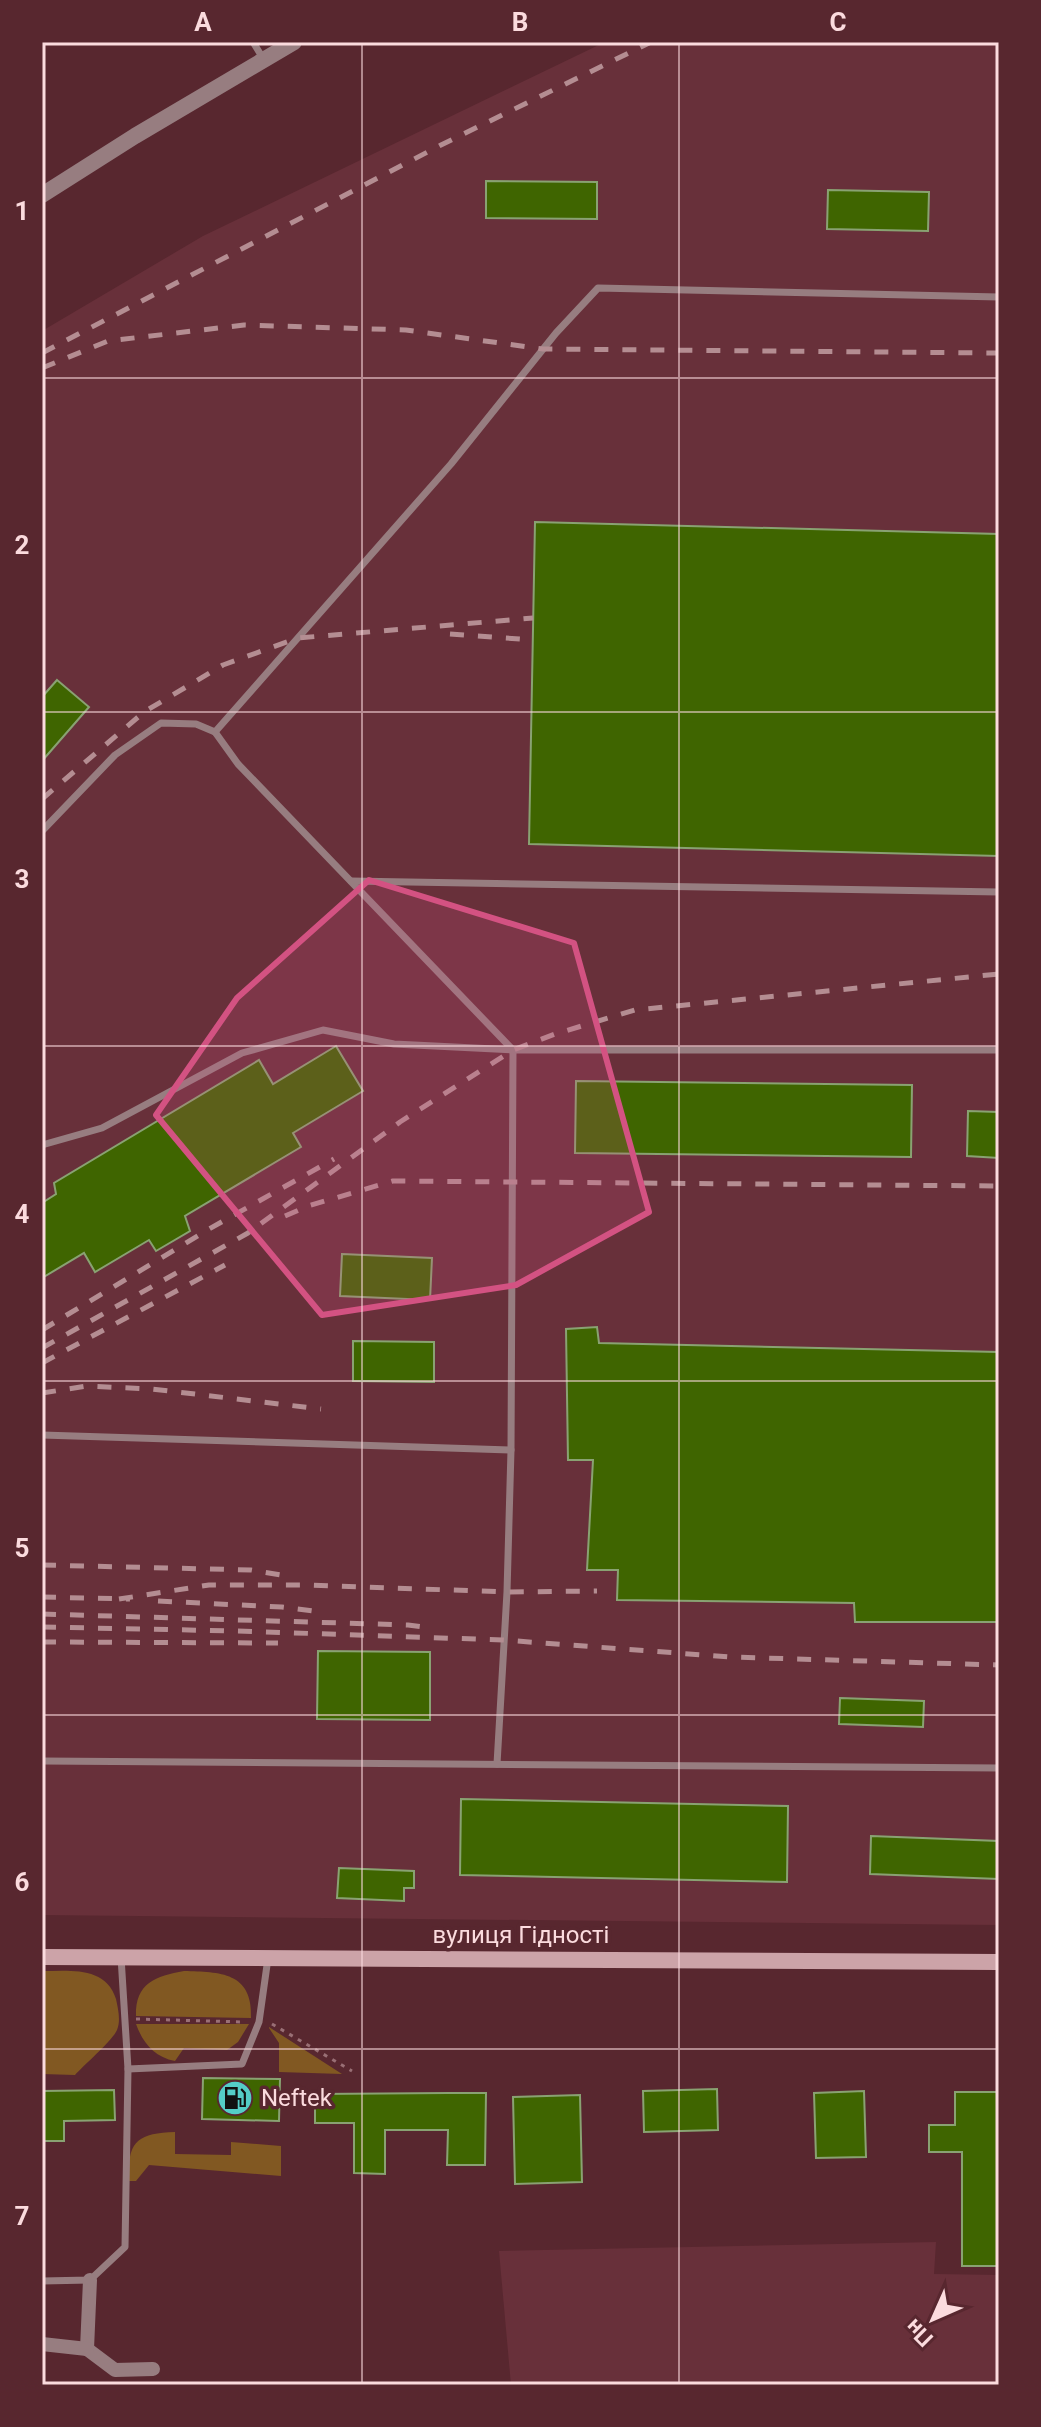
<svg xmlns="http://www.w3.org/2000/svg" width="1041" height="2427" font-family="Roboto,sans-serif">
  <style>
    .built { fill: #68303a }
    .green { fill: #815822 }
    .building { fill: #3f6500; stroke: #89a272; stroke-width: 2 }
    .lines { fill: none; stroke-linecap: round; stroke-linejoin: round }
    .path { stroke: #996f75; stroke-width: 3; stroke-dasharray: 4 6; stroke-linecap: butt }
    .service { stroke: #977d80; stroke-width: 7 }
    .minor { stroke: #977d80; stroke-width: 14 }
    .tertiary { stroke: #977d80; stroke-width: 16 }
    .secondary { stroke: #cca3a8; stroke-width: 16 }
    .rail { stroke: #b48d92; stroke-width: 5; stroke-dasharray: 14 14; stroke-linecap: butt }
    .marked { fill: #d35282; fill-opacity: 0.2; stroke: #d35282; stroke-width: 6; stroke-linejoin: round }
    .grid { fill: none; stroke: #fbdbde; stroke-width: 2; stroke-opacity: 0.55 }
    .labels { text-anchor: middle; stroke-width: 7; stroke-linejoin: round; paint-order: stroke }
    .street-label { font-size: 24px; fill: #fbdbde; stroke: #58272f }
    .poi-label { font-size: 24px; fill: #fbdbde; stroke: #58272f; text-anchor: start }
    .neatline { fill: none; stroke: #fbdbde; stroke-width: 3 }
    .grid-label { font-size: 26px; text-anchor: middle; font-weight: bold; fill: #fbdbde }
  </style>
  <rect width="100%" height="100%" fill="#58272f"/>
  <g class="built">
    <polygon points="605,42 999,42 999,1925 42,1915 42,331 203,236"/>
    <polygon points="936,2242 934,2274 999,2275 999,2385 511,2385 499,2251"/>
  </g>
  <g class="green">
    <path d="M42,1971C70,1971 106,1966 116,1999C118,2009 121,2020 117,2030C113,2040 84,2065 75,2075L42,2074Z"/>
    <path d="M184,1971C220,1972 253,1972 251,2018L136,2016C135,1983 156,1976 184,1971Z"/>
    <path d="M136,2024H249L238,2042L227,2050L184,2048L175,2061C154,2057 143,2043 136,2024Z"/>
    <polygon points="269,2028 269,2027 342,2074 279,2072 279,2043"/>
    <path d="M175,2132V2154L231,2155V2142L281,2146V2176L149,2165L136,2181H129C127,2143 136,2133 175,2132Z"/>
  </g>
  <g class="building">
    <polygon points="486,181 597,182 597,219 486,218"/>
    <polygon points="828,190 929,192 928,231 827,229"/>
    <polygon points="535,522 999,534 999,856 529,844"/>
    <polygon points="57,680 89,707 42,761 42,697"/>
    <polygon points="336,1046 363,1091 293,1133 301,1147 185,1216 190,1231 156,1251 149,1240 95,1272 84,1253 42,1278 42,1203 56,1194 54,1183 259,1060 273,1084"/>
    <polygon points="576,1081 912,1085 911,1157 575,1153"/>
    <polygon points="968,1111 999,1112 999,1158 967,1156"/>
    <polygon points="342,1254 432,1258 430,1300 340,1296"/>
    <polygon points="597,1327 599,1343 999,1352 999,1622 855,1622 854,1603 617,1600 618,1570 587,1570 593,1460 568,1460 566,1329"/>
    <polygon points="353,1341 434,1342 434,1382 353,1381"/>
    <polygon points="318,1651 430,1652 430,1720 317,1719"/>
    <polygon points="840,1698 924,1701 923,1727 839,1724"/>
    <polygon points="461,1799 788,1806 787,1882 460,1875"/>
    <polygon points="871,1836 999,1841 999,1879 870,1874"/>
    <polygon points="339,1868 414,1871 414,1888 404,1888 404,1901 337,1898"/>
    <polygon points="203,2078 280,2079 279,2121 202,2119"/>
    <polygon points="717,2089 718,2130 644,2132 643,2091"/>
    <polygon points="114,2090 115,2120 64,2121 64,2141 42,2141 42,2091"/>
    <polygon points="864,2091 866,2157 816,2158 814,2093"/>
    <polygon points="955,2092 999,2092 999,2266 962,2266 962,2152 929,2152 929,2125 955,2125"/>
    <polygon points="448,2093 486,2093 485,2165 447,2165 448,2130 385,2130 385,2174 354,2173 354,2123 315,2123 315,2094"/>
    <polygon points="580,2095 582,2182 515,2184 513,2097"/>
  </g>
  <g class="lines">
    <g class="path">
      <polyline points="136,2019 244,2022"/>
      <polyline points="272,2024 352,2071"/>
    </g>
    <g class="service">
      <polyline points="253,42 264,60"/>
      <polyline points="215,732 451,464 556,333 598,288 999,297"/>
      <polyline points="42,831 115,755 161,723 196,724 215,732 238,764 513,1050 511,1450 507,1592 497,1764"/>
      <polyline points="351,881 999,892"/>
      <polyline points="42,1145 102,1128 242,1053 323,1030 394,1044 513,1050 999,1050"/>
      <polyline points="42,1435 511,1450"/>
      <polyline points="42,1761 999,1768"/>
      <polyline points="128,2069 242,2064 259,2022 268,1958"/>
      <polyline points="42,2281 90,2280 125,2247 128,2069 121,1957"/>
    </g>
    <g class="minor">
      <polyline points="90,2280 87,2349 115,2370 153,2369"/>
      <polyline points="42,2344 87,2349"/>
    </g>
    <polyline class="tertiary" points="42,195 135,136 294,42"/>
    <polyline class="secondary" points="42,1957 999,1962"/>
    <g class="rail">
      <polyline points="42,353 441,145 651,42"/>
      <polyline points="42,368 108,341 244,325 406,330 543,349 999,353"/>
      <polyline points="450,634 533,640"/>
      <polyline points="42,799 144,712 223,665 298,638 533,618"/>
      <polyline points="285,1216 308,1206 393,1181 999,1186"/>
      <polyline points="42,1330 209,1229 334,1159"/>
      <polyline points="42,1348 248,1233 400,1122 513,1050 555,1034 635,1010 999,974"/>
      <polyline points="42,1363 225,1265"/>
      <polyline points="42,1393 87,1386 152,1389 321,1409"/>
      <polyline points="42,1565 251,1570 293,1577"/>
      <polyline points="42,1597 130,1599"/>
      <polyline points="119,1599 209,1585 309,1585 507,1592 597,1591"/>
      <polyline points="158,1601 282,1607 313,1611"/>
      <polyline points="42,1614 408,1625 432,1628"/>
      <polyline points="42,1627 238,1631 503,1640 730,1657 999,1665"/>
      <polyline points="42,1642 278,1643"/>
    </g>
  </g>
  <path class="marked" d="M369,880L574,943L649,1212L516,1285L322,1315L156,1115L237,998Z"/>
  <path class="grid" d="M362,42V2385M679,42V2385M42,378H999M42,712H999M42,1046H999M42,1381H999M42,1715H999M42,2049H999"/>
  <defs>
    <symbol id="fuel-disc" viewBox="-11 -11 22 22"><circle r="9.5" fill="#54cdc7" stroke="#58272f"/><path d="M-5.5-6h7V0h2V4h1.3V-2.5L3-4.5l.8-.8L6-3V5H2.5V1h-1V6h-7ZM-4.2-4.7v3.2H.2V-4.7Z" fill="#111"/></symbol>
  </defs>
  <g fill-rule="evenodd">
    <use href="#fuel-disc" x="215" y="2078" width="40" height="40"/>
  </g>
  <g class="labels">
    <g class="street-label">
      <text x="521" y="1943">вулиця Гідності</text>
    </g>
    <g class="poi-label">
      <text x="261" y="2106">Neftek</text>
    </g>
  </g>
  <rect width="1041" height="2427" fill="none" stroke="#58272f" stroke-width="88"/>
  <g transform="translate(933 2319) rotate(225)" stroke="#58272f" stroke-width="6" paint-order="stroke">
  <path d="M0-6L14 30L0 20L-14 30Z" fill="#fbdbde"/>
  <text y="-12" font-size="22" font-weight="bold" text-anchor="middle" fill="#fbdbde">Пн</text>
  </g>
  <rect x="44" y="44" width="953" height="2339" class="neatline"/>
  <g class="grid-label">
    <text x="203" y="31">A</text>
    <text x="520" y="31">B</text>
    <text x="838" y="31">C</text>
    <text x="22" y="220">1</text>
    <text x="22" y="554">2</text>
    <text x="22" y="888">3</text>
    <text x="22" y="1223">4</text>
    <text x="22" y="1557">5</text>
    <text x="22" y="1891">6</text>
    <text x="22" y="2225">7</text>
  </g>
</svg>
